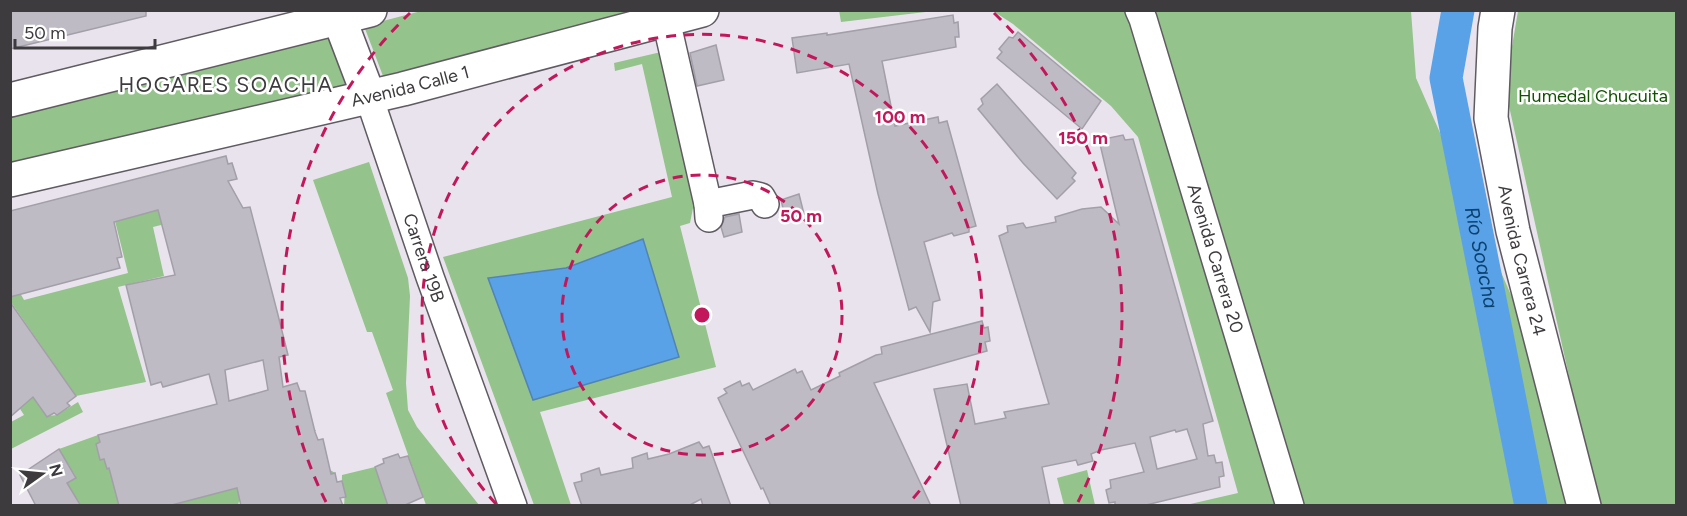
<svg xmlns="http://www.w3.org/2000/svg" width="1687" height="516" font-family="Figtree,sans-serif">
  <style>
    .green { fill: #94c38b }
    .water { fill: #59a2e8; stroke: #5183b5; stroke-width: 1.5 }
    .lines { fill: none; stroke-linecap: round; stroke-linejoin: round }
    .river { stroke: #59a2e8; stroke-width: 33 }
    .building { fill: #bebbc5; stroke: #a39fa9; stroke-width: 1.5; fill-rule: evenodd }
    .minor-casing { stroke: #605a62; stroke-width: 30 }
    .major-casing { stroke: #605a62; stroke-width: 36 }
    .minor { stroke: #fff; stroke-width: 27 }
    .major { stroke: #fff; stroke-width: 33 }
    .ring { fill: none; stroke: #c2185b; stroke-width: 3; stroke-dasharray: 10 8 }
    .labels { text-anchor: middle; stroke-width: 5; stroke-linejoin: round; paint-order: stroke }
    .street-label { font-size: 18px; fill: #3e3b3f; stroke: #fff }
    .park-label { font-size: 18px; fill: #105200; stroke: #fff }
    .water-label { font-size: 20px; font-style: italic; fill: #0c426f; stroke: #fff }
    .quarter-label { font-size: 21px; letter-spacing: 1.5px; fill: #3e3b3f; stroke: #fff }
    .centre { fill: #c2185b; stroke: #fff; stroke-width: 3 }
    .ring-label { font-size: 18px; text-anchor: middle; font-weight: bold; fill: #c2185b; stroke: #fff; stroke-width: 5; stroke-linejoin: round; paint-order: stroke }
  </style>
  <rect width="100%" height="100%" fill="#e9e3ed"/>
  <g class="green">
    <polygon points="425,10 643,11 383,76 364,26"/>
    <polygon points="839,10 934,10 934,11 841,22"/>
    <polygon points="993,11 1411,11 1416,78 1592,480 1505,88 1518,11 1676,11 1676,505 1186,505 1238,493 1138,137 1111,106 1013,24"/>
    <polygon points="328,37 345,84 341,90 11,170 10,109"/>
    <polygon points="661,52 695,198 690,223 680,226 716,367 540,412 571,505 534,505 443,257 672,197 642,64 615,71 614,63"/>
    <polygon points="369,162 408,278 410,296 406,383 408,410 417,427 479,505 426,505 386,393 393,390 372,332 367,332 313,180"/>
    <polygon points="234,191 241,205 153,227 164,276 118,287 146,382 76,396 11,302 10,275 24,300 128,273 115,221"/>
    <polygon points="10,364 47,416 57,415 78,402 83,412 11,449 11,422 24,415 11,395"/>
    <polygon points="306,418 316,431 118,482 119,490 115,492 119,505 81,505 67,483 76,477 59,449 98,435 100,442 96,445 100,460 104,459 107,469"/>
    <polygon points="324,466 335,473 240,498 238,505 167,506"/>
    <path d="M375,467L388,505H344C346,494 341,486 342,475Z"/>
    <polygon points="1087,470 1095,505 1064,505 1057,478"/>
  </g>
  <polygon class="water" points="643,239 679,357 533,400 488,278 566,268"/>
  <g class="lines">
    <path class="river" id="s1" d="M1458,10L1446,78L1531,506"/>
  </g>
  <g class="building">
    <polygon points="10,10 146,10 146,16 10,49"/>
    <polygon points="953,15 954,23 958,22 959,37 955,37 956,47 882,61 895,126 938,117 939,123 947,121 976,226 969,228 969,232 954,236 952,233 924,242 940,300 933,302 930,332 916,307 909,310 878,194 849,64 797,73 792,38 827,33 827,35"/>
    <polygon points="1018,32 1101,101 1082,129 997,58 1002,52 999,49 1009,37 1013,38"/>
    <polygon points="716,45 724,80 697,86 690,53"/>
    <polygon points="997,84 1076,173 1072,178 1075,181 1057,199 1023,163 978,109 983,104 981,99"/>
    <path d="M1123,135L1125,140L1133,139L1213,421L1203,424L1208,456L1214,455L1216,463L1222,462L1224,476L1219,477L1220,487L1142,506H1115V502L1109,503L1106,490L1111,488L1110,480L1144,472L1135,443L1101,450L1091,454L1093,461L1078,465L1076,460L1042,467L1050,506H961L934,389L967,384L975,424L1006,418L1004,412L1049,404L999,236L1008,232L1007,226L1023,223L1026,228L1056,222L1055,217L1082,209L1101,207L1119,224L1099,140ZM1187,429L1197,459L1157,469L1150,437L1175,430L1176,432Z"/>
    <path d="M226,156L228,164L232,163L237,179L228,181L243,208L250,207L277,311L288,355L279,357L283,387L297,383L300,391H305L315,432L318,440L323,439L331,474L335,473L337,482L342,481L346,497L340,498L343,506H241L237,488L168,506H119L109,468L107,469L104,459L100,460L96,444L100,442L98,435L217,404L209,374L163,387L161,382L151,385L126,285L175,275L158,210L114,222L122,257L117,258L120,268L10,297V211ZM263,360L268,390L229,401L225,370Z"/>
    <polygon points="799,194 804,214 786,221 781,200"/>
    <polygon points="739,214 742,232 724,237 721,227 725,217"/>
    <polygon points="10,302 76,396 67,403 70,406 57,415 54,413 47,417 33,397 10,417"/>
    <polygon points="982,321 984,328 988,327 990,341 985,342 987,351 874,383 931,506 771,506 763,488 761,489 718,398 727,393 724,389 740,381 742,386 749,383 753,390 795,369 797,373 802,371 811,390 840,376 839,373 876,355 882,354 881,347"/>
    <polygon points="699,442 703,448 709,446 731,506 703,506 701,499 688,506 582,506 574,483 582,481 581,474 599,468 601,475 633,468 632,458 647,453 648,459 669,454"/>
    <polygon points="59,449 76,478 67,483 81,506 36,506 20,475"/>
    <polygon points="398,454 400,458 408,456 423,497 403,506 388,506 375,467 384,463 383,459"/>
  </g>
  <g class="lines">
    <defs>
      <g id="minor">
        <path id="s2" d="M1139,10L1143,19L1290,506"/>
        <polyline points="666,20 708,204"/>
        <path id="s3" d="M369,97L430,277L513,506"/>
        <polyline points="709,218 708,204 753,195 761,197 765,204"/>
      </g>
      <g id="major">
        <polyline points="336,10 369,97"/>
        <path id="s4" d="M1498,10L1495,28L1491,118L1513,231L1584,506"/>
        <polyline points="10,100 370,10"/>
        <path id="s5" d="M10,180L403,89L702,10"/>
      </g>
    </defs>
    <use href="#minor" class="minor-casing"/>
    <use href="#major" class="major-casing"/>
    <use href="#minor" class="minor"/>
    <use href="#major" class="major"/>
  </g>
  <g class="ring">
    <circle cx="702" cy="315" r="140"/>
    <path d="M496 504A280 280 0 1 1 908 504"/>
    <path d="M326 502A420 420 0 0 1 410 13M994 13A420 420 0 0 1 1078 502"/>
  </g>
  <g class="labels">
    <g class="street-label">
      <text dy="6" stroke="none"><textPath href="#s5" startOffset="411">Avenida Calle 1</textPath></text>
      <text dy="6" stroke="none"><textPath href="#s3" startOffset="170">Carrera 19B</textPath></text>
      <text dy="6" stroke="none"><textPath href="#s2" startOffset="260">Avenida Carrera 20</textPath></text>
      <text dy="6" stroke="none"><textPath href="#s4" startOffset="254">Avenida Carrera 24</textPath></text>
    </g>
    <g class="park-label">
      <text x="1593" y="102">Humedal Chucuita</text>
    </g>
    <g class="water-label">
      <text dy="7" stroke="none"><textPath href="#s1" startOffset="252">Río Soacha</textPath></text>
    </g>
    <g class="quarter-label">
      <text x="226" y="92">HOGARES SOACHA</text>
    </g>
  </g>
  <circle cx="702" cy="315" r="9" class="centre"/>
  <g class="ring-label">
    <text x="900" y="123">100 m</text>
    <text x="1083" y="144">150 m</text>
    <text x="801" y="222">50 m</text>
  </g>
  <rect width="1687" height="516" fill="none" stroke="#3e3b3f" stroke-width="24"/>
  <g transform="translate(42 474) rotate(75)" stroke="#ffffff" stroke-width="4.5" paint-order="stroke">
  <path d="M0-4.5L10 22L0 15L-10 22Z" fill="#3e3b3f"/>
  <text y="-9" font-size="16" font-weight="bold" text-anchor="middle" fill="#3e3b3f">N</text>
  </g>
  <path d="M15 39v9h140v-9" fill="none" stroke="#3e3b3f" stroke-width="3"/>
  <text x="24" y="39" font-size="18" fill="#3e3b3f" stroke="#ffffff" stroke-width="4.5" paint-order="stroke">50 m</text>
</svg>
